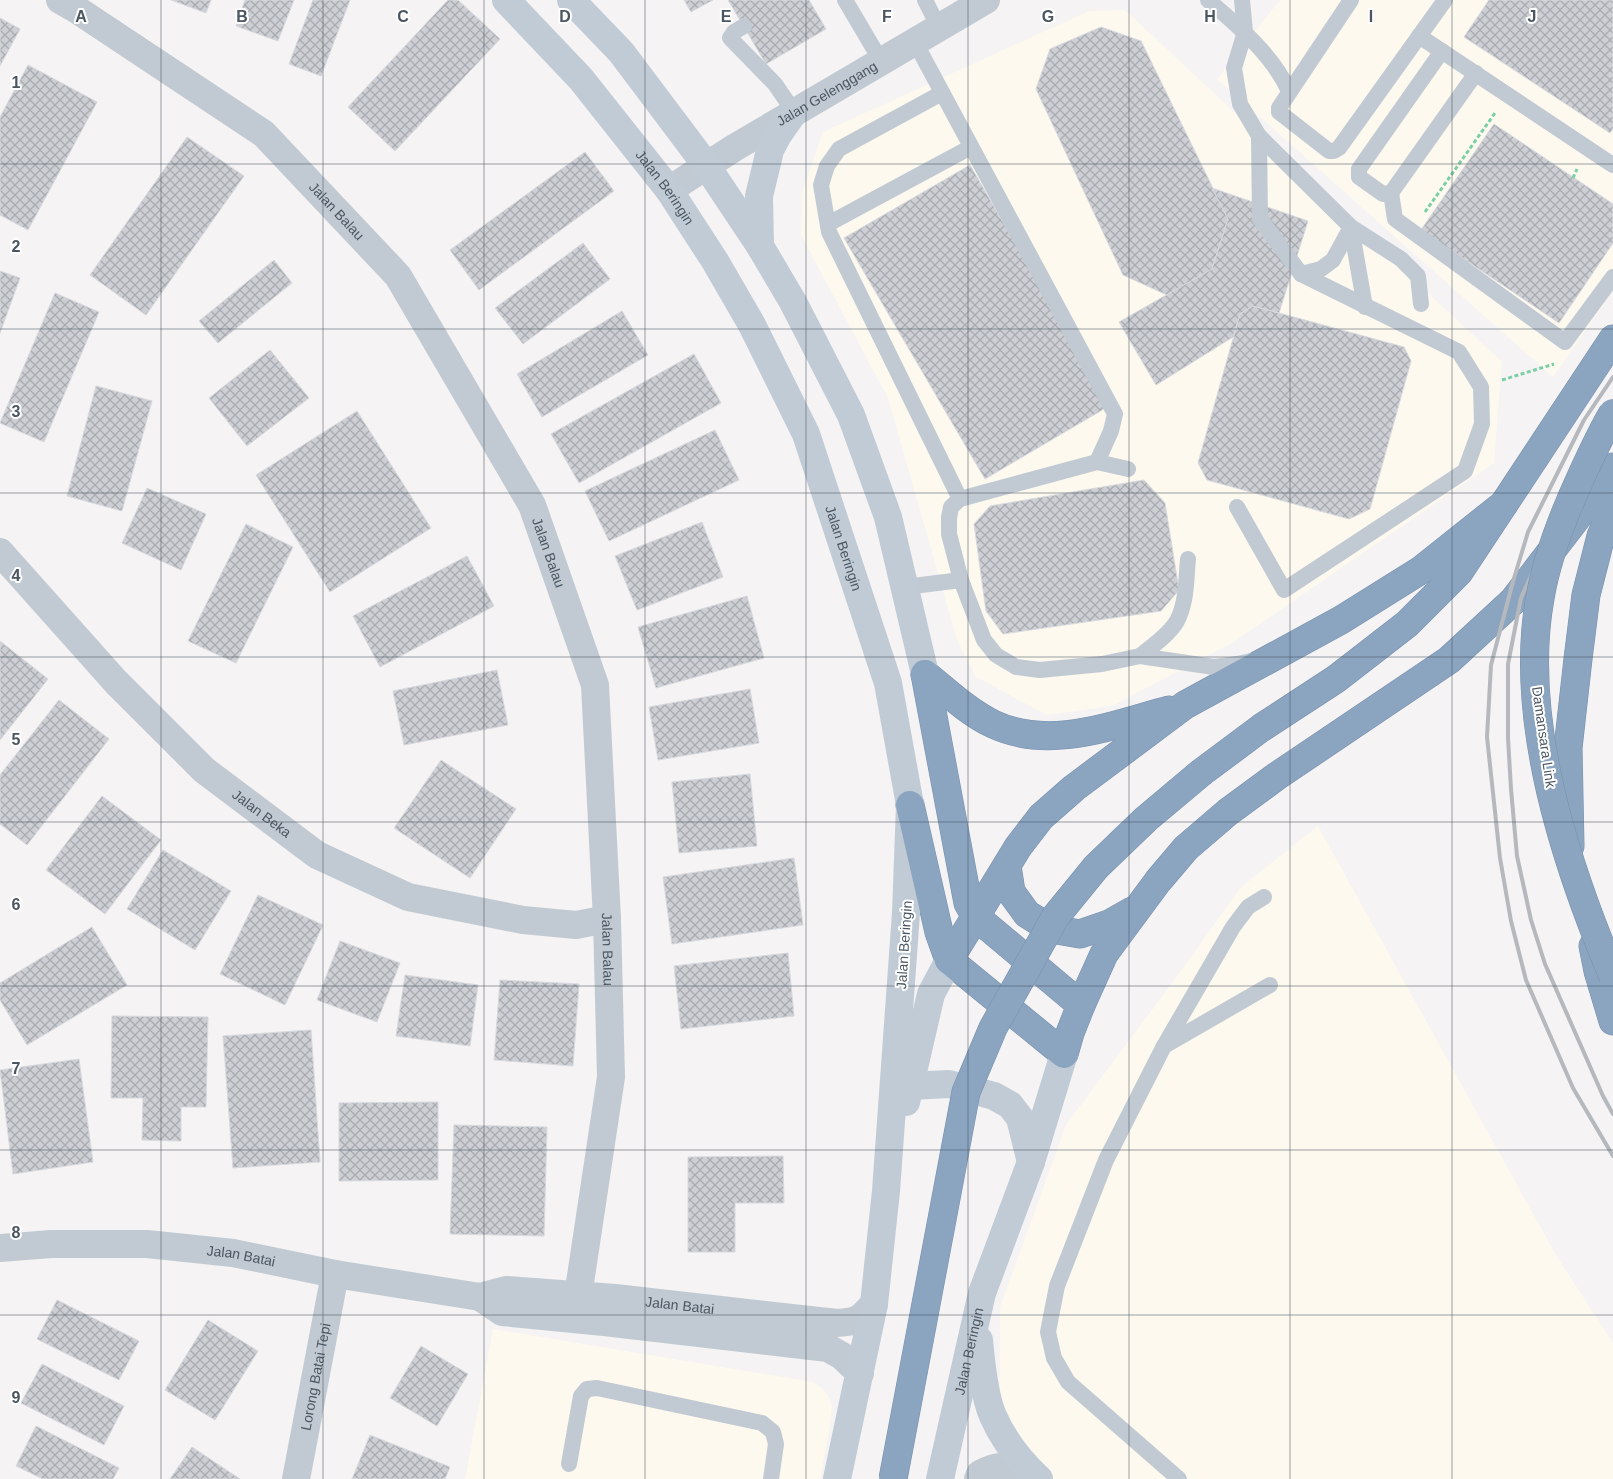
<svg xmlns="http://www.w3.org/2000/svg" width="1613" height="1479" font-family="Arial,sans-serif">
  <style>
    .commercial { fill: #fdf9ef }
    .building { fill: url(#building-cross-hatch); stroke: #d7d9de }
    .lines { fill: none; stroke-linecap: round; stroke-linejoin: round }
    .highway-casing { stroke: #7690ad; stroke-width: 29 }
    .path { stroke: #7ad0a6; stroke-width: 3; stroke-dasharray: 4 2.5; stroke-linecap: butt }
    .lane { stroke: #c1cad2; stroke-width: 16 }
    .street { stroke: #c1cad2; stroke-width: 28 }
    .secondary { stroke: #c1cbd6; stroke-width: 28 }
    .highway { stroke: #8ba5c1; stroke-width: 28 }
    .rail { stroke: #b5b8bd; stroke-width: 4 }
    .highway-bridge-casing { stroke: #7690ad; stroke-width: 29; stroke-linecap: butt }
    .highway-bridge { stroke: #8ba5c1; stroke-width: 28 }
    .grid { fill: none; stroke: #4a5661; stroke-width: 1; stroke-opacity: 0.55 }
    .labels { text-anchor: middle; stroke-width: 4; stroke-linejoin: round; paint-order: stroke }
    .street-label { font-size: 14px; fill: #4a5661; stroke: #fff }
    .grid-label { font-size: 16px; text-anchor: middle; font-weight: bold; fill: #4a5661; stroke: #fff; stroke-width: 4; stroke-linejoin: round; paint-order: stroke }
  </style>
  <defs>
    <pattern id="building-cross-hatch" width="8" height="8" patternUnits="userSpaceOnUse" patternTransform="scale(1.25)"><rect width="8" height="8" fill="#cdcfd5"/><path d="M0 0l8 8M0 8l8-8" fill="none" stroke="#a8abb0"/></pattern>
  </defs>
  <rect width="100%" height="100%" fill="#f5f3f3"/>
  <g class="commercial">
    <polygon points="1280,0 1613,0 1613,291 1553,377 1217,79"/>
    <polygon points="1125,10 1502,362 1494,463 1232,643 1112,706 1047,715 976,677 957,640 888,398 801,235 802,192 823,132 1089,11"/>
    <polygon points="1318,826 1556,1255 1613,1343 1613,1479 999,1479 1000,1307 1066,1125 1181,971 1241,887"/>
    <polygon points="493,1329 813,1382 824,1390 829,1397 832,1407 830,1426 820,1479 465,1479"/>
  </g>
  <g class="building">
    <polygon points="171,0 211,0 206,13"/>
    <polygon points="245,0 294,0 278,41 236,26"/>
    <polygon points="313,0 350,0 321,76 289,64"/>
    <polygon points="448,0 458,0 500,39 395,151 348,107"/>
    <polygon points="684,0 713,0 691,12"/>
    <polygon points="728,0 809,0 826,29 766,64"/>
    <polygon points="1489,0 1613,0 1613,129 1610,133 1464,37"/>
    <polygon points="0,18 20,29 0,66"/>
    <polygon points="1101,27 1141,41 1228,219 1212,269 1167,295 1123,275 1036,89 1050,49"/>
    <polygon points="28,65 97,102 28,230 0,215 0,117"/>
    <polygon points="1494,124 1613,204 1613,243 1559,323 1421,230"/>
    <polygon points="187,137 244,176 146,315 90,275"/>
    <polygon points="585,152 614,191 479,290 450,250"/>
    <polygon points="970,165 1109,406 985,479 844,238"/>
    <polygon points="1212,188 1308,221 1279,313 1253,306 1240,314 1233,337 1156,385 1119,322 1212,269 1228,219"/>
    <polygon points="583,243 610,279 523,344 495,308"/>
    <polygon points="274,260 292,283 218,343 199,321"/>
    <polygon points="0,271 20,278 0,333"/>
    <polygon points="55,293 99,312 44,442 0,423"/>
    <polygon points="1253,306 1404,347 1411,361 1370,509 1349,519 1207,480 1198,463 1240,314"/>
    <polygon points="622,311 648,355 542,417 517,374"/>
    <polygon points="270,350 309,398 247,446 209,398"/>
    <polygon points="694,354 721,403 579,483 551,434"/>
    <polygon points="96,386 152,401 122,511 67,496"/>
    <polygon points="357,411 431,528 330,592 256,475"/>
    <polygon points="715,430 739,480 609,541 585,491"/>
    <polygon points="1144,480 1165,503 1179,590 1161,611 1003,634 986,611 974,524 990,506"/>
    <polygon points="147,488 206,514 181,570 122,543"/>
    <polygon points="702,522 723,577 637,610 615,556"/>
    <polygon points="246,524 293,547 236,663 188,641"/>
    <polygon points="467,556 494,606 380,667 353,616"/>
    <polygon points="747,596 764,658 656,688 638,627"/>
    <polygon points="0,641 48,679 0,740"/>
    <polygon points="497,670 508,725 404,745 393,691"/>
    <polygon points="750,689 759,743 658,760 649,707"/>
    <polygon points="59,700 109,739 27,845 0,824 0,775"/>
    <polygon points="441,760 516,809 470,878 394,828"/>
    <polygon points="750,774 757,846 679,853 672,782"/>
    <polygon points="102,796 161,840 105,914 46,870"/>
    <polygon points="163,850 231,891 195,950 127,909"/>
    <polygon points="794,858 803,925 672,944 663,877"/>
    <polygon points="258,895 323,925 285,1005 220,974"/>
    <polygon points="92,927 127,985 27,1045 0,1000 0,983"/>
    <polygon points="340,941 400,963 377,1022 317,1000"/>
    <polygon points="788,953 794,1016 681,1029 674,966"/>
    <polygon points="405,975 478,985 470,1046 396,1036"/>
    <polygon points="500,980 579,984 573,1066 494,1060"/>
    <polygon points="112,1016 208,1017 206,1107 181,1107 181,1141 142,1140 143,1098 111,1098"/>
    <polygon points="311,1030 320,1162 233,1168 223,1036"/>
    <polygon points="79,1059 93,1162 13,1174 0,1070"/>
    <polygon points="438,1102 438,1180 339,1181 339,1103"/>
    <polygon points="454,1125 547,1127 544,1236 450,1234"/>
    <polygon points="783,1156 784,1203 735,1203 735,1252 688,1252 688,1157"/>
    <polygon points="57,1300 139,1341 119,1380 37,1339"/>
    <polygon points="208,1320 258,1351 215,1420 165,1390"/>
    <polygon points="421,1346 468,1374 437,1426 390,1398"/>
    <polygon points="42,1364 124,1406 104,1445 21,1403"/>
    <polygon points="36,1426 119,1468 113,1479 43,1479 16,1466"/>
    <polygon points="370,1435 450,1467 445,1479 352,1479"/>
    <polygon points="192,1447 240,1479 170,1479"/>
  </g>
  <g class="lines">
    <defs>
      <g id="highway">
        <polyline points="925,674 968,903 976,917 1081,1005"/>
        <path d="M925,674C946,691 968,712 993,724C1050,751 1112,725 1169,710"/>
        <polyline points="1202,772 1261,728 1336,679 1407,624 1459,572 1613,339"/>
        <polyline points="910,805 939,932 949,960 1064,1054 1070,1033 1081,1005 1104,954 1158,881 1186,848 1228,812 1277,776 1449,660 1513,601 1589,502 1613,467"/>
        <polyline points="1570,846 1568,748 1578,659 1586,595 1601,536 1613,508"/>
        <polyline points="1007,866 1011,892 1027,914 1051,929 1080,934 1109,924 1132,911"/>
        <polyline points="1593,946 1598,971 1613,1021"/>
        <polyline points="949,960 1018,847 1041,817 1074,788 1185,705 1341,620 1421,570 1504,504"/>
      </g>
    </defs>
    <use href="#highway" class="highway-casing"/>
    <g class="path">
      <polyline points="1573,178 1577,169"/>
      <polyline points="1425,212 1495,113"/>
      <polyline points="1502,380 1554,364"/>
    </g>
    <g class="lane">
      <polyline points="845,0 881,61"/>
      <polyline points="925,0 939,28"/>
      <path d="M1208,0C1238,26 1272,54 1289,91"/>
      <polyline points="1242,0 1245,32 1234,68 1240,104 1259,136"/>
      <polyline points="1351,0 1279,108 1279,112 1329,151 1334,151 1339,148 1445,0"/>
      <polyline points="744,26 734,32 730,38 775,84 794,112"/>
      <polyline points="1419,36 1613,165"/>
      <polyline points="915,42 1115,414 1111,431 1097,462"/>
      <polyline points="1442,51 1359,169 1359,177 1383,194 1391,193 1476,73"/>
      <polyline points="942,93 839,149 827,166 821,185 829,232 960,499"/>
      <polyline points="1391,193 1395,219 1565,342 1613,277"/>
      <polyline points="828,224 971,147"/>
      <polyline points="1351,227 1333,260 1321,269 1301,274 1260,219 1259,136 1351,227 1401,259 1418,276 1421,304"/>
      <polyline points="1351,227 1365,307"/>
      <polyline points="1128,469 1097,462 960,499 951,507 949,518 949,534 961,580 984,640 996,655 1016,667 1040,670 1102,664 1140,656 1214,667 1237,664 1251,661"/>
      <polyline points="1237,507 1284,590 1465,471 1482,424 1481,387 1459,352 1301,274"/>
      <polyline points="905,587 961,580"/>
      <path d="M1140,656C1152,646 1169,635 1177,621C1187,602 1186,579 1188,559"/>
      <polyline points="1264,897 1248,907 1233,927 1164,1046 1270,985"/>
      <polyline points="1164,1046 1106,1160 1057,1286 1048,1332 1054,1358 1068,1382 1179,1479"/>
      <polyline points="569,1464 581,1396 587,1389 597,1388 762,1423 773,1432 776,1444 771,1479"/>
    </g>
    <g class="street">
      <path id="s1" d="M60,0L79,11L264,134L398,276L532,505L595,685L607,919L611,1077L578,1296"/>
      <path id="s2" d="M669,190L734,148L986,0"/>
      <path id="s3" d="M0,552L116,682L204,770L317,855L408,897L523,920L576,925L607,919"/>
      <path id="s4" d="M0,1248L51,1244H147L233,1253L335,1274L480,1297L506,1290L615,1298L837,1323C859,1322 860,1319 874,1304"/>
      <polyline points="480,1297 502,1312 604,1322 828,1348 842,1356 860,1373"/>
      <path id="s5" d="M296,1479L335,1274"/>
      <path d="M978,1479L980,1474C1001,1462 1009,1466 1028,1479"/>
    </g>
    <g class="secondary">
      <path id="s6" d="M506,0L581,79L669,190L715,261L752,325L806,434L888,683L910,805L906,913L886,1191L874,1304L837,1479"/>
      <polyline points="571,0 621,52 706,165 760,246 793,302 851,415 888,517 925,674"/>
      <polyline points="760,246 759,196 767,163 770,150 778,135 794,112"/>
      <polyline points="910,1086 949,1084 994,1096 1010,1105 1020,1118 1031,1162"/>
      <polyline points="906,1102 931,994 949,960"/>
      <path d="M979,1340C981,1362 984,1396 993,1416C1003,1439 1021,1462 1039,1479"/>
      <path id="s7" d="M940,1479L982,1293L1031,1162L1064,1054"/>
    </g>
    <use href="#highway" class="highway"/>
    <g class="rail">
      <polyline points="1613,377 1584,420 1528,532 1512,585 1491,665 1487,737 1500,858 1511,921 1526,980 1573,1088 1613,1156"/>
      <polyline points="1613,417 1547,540 1521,598 1508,664 1508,738 1511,789 1517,856 1531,920 1545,964 1603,1096 1613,1114"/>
    </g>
    <defs>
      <g id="highway-bridge">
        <path d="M1613,413C1601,433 1591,455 1581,477C1563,516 1547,556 1540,598C1518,720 1566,865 1613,976"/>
        <polyline points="893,1479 966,1092 993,1028 1056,916 1096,867 1146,819 1202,772"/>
      </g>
    </defs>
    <use href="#highway-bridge" class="highway-bridge-casing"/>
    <use href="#highway-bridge" class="highway-bridge"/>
  </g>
  <path class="grid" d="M161,0V1479M323,0V1479M484,0V1479M645,0V1479M806,0V1479M968,0V1479M1129,0V1479M1290,0V1479M1452,0V1479M0,164H1613M0,329H1613M0,493H1613M0,657H1613M0,822H1613M0,986H1613M0,1150H1613M0,1315H1613"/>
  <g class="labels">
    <g class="street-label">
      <text dy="5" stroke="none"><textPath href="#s2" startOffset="185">Jalan Gelenggang</textPath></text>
      <text dy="5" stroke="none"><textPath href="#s6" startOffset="246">Jalan Beringin</textPath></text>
      <text dy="5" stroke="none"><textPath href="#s1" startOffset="350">Jalan Balau</textPath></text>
      <text dy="5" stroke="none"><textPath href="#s6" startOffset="651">Jalan Beringin</textPath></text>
      <text dy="5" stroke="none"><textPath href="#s1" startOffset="755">Jalan Balau</textPath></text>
      <text transform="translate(1544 737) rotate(82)" y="5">Damansara Link</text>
      <text dy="5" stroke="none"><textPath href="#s3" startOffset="371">Jalan Beka</textPath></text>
      <text transform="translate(904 945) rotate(-86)" y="5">Jalan Beringin</text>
      <text dy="5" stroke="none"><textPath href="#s1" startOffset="1160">Jalan Balau</textPath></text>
      <text dy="5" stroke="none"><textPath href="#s4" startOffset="242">Jalan Batai</textPath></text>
      <text dy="5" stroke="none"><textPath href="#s4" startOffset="686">Jalan Batai</textPath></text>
      <text dy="5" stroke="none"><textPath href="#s7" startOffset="131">Jalan Beringin</textPath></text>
      <text dy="5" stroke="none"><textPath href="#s5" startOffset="104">Lorong Batai Tepi</textPath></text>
    </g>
  </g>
  <g class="grid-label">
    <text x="81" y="22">A</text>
    <text x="242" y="22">B</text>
    <text x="403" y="22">C</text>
    <text x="565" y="22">D</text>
    <text x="726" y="22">E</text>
    <text x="887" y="22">F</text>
    <text x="1048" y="22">G</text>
    <text x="1210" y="22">H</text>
    <text x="1371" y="22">I</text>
    <text x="1532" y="22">J</text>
    <text x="16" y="88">1</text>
    <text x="16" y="252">2</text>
    <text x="16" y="417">3</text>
    <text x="16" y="581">4</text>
    <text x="16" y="745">5</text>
    <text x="16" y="910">6</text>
    <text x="16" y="1074">7</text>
    <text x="16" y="1238">8</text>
    <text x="16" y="1403">9</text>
  </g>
</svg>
